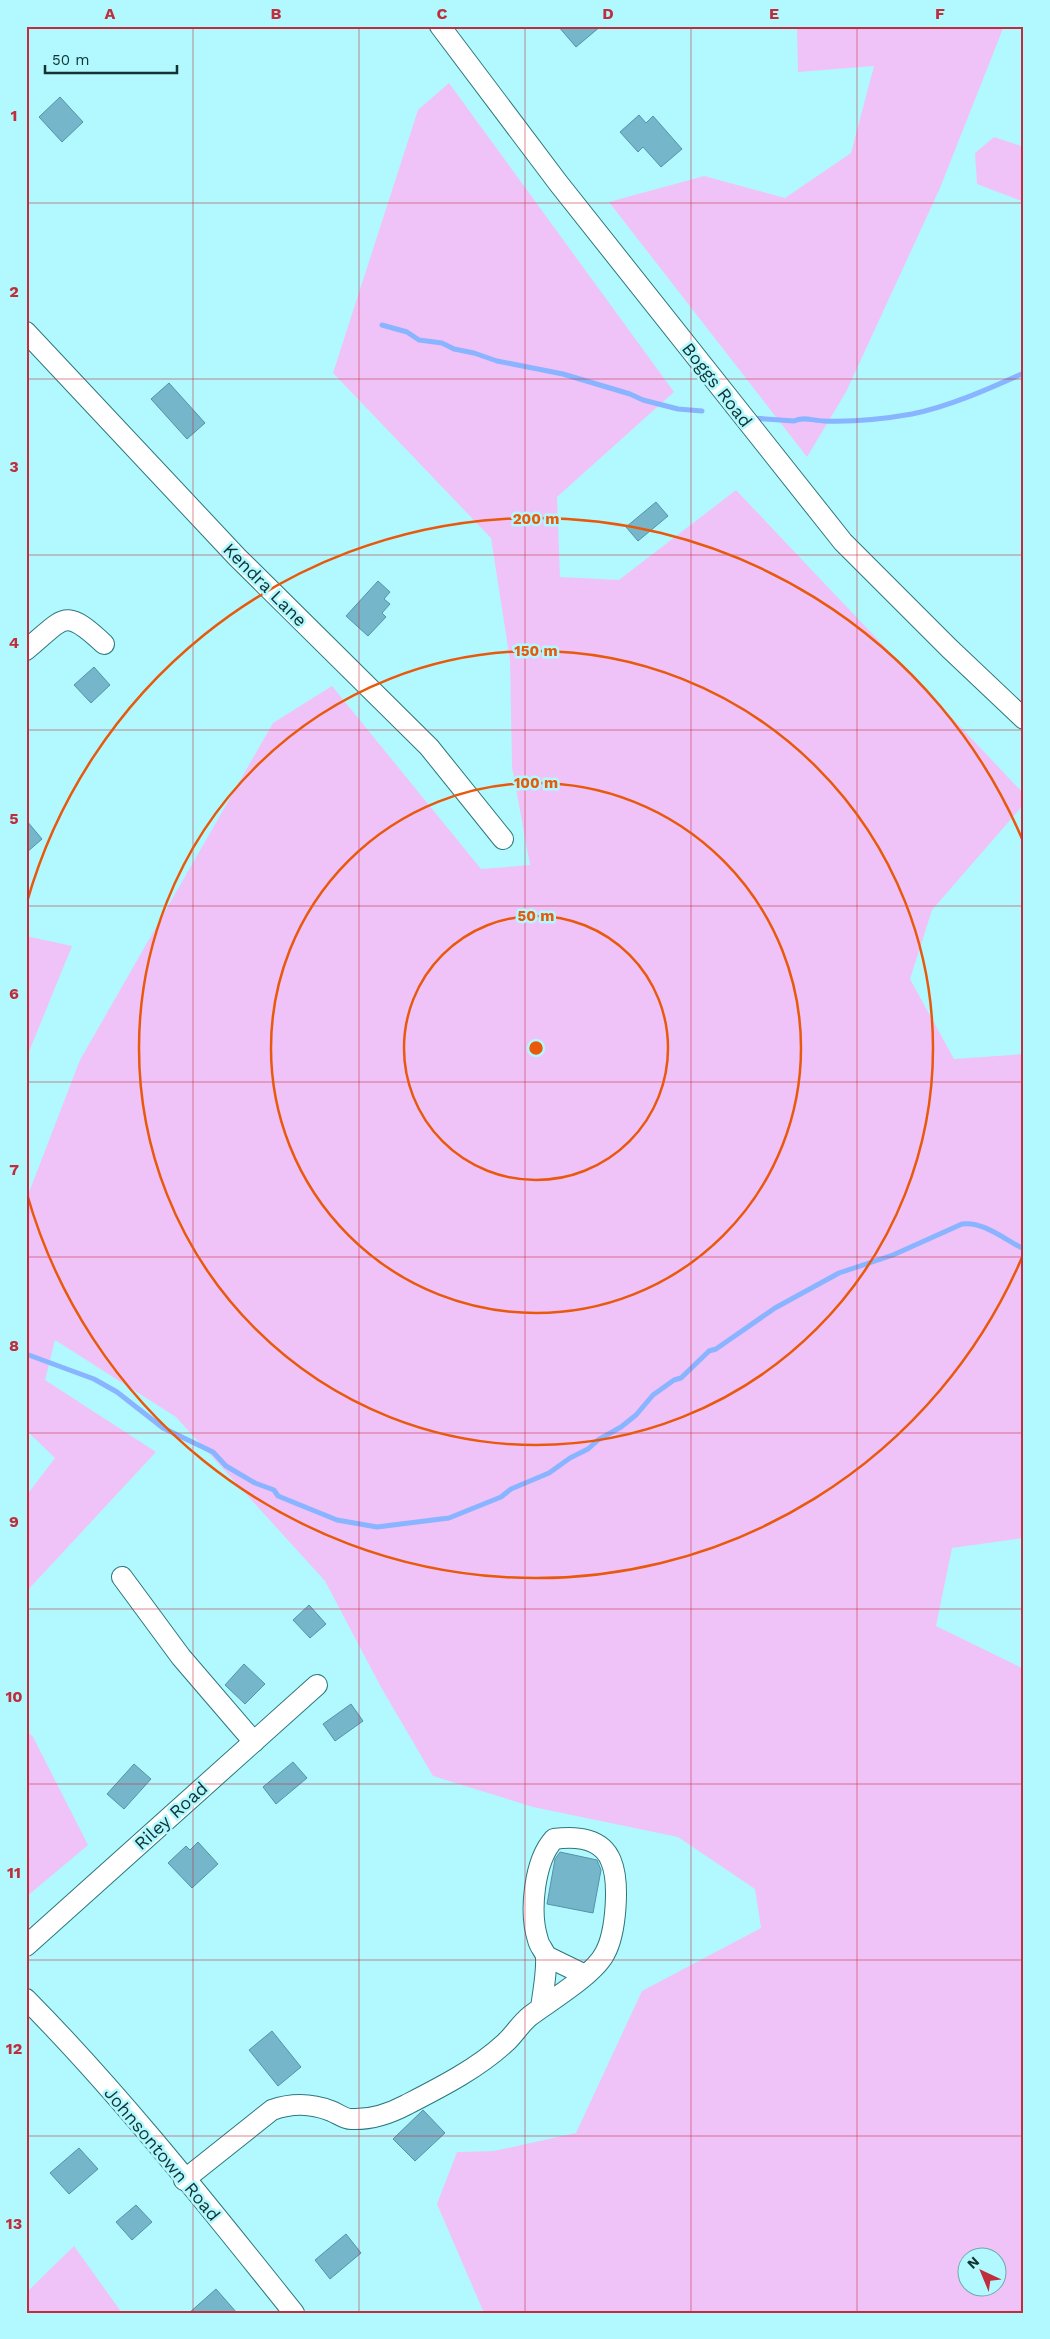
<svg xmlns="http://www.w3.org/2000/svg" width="1050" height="2339" font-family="'Work Sans',sans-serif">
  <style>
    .green { fill: #f0c3f8; fill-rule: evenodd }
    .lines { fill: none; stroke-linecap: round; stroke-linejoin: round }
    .stream { stroke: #89b4ff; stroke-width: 5 }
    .building { fill: #76b6cb; stroke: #5493a8 }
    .minor-casing { stroke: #2e777c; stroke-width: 22 }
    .minor { stroke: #fff; stroke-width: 20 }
    .grid { fill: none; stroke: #be2e3c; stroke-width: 1; stroke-opacity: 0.55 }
    .ring { fill: none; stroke: #e8590c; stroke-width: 2.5 }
    .labels { text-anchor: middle; stroke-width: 5; stroke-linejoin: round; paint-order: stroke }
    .street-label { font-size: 18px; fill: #133233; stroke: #b1f9fe }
    .centre { fill: #e8590c; stroke: #b1f9fe; stroke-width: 2.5 }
    .ring-label { font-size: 15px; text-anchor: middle; font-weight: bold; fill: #e8590c; stroke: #b1f9fe; stroke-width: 5; stroke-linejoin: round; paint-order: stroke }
    .neatline { fill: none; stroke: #be2e3c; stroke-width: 2 }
    .grid-label { font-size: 16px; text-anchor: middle; font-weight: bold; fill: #be2e3c }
  </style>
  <rect width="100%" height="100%" fill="#b1f9fe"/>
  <g class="green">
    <polygon points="797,26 1004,26 940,188 846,392 807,457 609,202 704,176 785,198 851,153 874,66 798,72"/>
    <path d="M449,83L674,392L557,497L560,577L619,580L736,490L1024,794V804L932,910L910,979L954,1059L1024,1054V1538L952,1548L936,1626L1024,1669V2313H484L437,2204L457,2152L494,2151L576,2133L642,1991L761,1928L755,1889L678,1837L533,1807L433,1776L382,1689L325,1581L176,1417L55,1340L45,1380L156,1452L26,1592V1496L55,1458L26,1430V1200L80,1060L273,723L332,686L481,869L530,865L512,767L510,660L491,538L333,373L418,110ZM968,2256H998V2286H968Z"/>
    <polygon points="994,137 1024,147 1024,202 977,184 975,153"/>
    <polygon points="26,936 72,946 26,1059"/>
    <polygon points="26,1730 33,1737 88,1845 26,1897"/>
    <polygon points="74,2246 122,2313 26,2313 26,2293"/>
  </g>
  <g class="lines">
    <g class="stream">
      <polyline points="382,325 407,332 419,340 442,343 454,349 474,353 497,361 563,374 630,394 643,400 678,409 702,411"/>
      <path d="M752,418L794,421C803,416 814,421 824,421C853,422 884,419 912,414C951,406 988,389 1024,373"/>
      <path d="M26,1354L94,1379L117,1392L163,1428L213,1452L226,1466L255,1483L274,1490L278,1496L337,1520L377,1527L449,1518L501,1497L511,1489L549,1473L570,1458L588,1449L598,1440L621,1427L636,1415L653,1395L674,1380L681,1378L709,1351L716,1349L775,1308L839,1273L893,1255L962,1224C984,1221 1005,1240 1024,1249"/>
    </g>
  </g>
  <g class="building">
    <polygon points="558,26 601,26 576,47"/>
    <polygon points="60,97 83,122 62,142 39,117"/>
    <polygon points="639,115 646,123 653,116 682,149 661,167 643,147 638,152 620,132"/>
    <polygon points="169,383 205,423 187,439 151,399"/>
    <polygon points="656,502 668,516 638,541 626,527"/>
    <polygon points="378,581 390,592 384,599 390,604 382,613 386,617 368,636 346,616"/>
    <polygon points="94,667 110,685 91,703 74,685"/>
    <polygon points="26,820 42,839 26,853"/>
    <polygon points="309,1605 326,1624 310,1638 293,1620"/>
    <polygon points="244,1664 265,1684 245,1704 225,1685"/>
    <polygon points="351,1704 363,1721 335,1741 323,1724"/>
    <polygon points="293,1762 307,1778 276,1804 263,1787"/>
    <polygon points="134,1764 151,1779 124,1809 107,1794"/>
    <polygon points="198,1842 218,1864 192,1888 168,1863 186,1846 190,1850"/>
    <polygon points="560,1852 597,1860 601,1870 593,1913 547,1904 555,1859"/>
    <polygon points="272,2031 301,2067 278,2086 249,2050"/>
    <polygon points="423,2110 445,2133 415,2161 393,2139"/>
    <polygon points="79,2148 98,2169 69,2194 50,2173"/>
    <polygon points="136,2205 152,2222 132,2240 116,2222"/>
    <polygon points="346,2234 361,2253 330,2279 315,2260"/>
    <polygon points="216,2289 237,2313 189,2313"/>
  </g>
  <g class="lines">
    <defs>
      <g id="minor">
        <polyline points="440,26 559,184 843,542 949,648 1024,719"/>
        <polyline points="26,332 237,557 429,747 503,839"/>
        <path d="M26,650C65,618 63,606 104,644"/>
        <polyline points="122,1577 181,1657 254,1742"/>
        <polyline points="26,1946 317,1685"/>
        <polyline points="546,1956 585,1975"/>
        <path d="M26,1999C121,2095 209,2207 294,2313"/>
        <path d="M184,2180L272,2110C292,2103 310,2103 331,2111C337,2113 344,2119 351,2119C370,2120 389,2114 406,2105C439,2088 477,2069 505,2043C514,2035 520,2024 530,2016C550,2001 595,1974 605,1953C616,1933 620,1882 611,1861C602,1838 576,1836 554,1839C534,1861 529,1912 538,1940C539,1946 545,1951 546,1957C547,1973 543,1992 541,2008"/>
      </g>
    </defs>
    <use href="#minor" class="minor-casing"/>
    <use href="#minor" class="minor"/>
  </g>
  <path class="grid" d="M193,26V2313M359,26V2313M525,26V2313M691,26V2313M857,26V2313M26,203H1024M26,379H1024M26,555H1024M26,730H1024M26,906H1024M26,1082H1024M26,1257H1024M26,1433H1024M26,1609H1024M26,1784H1024M26,1960H1024M26,2136H1024"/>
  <g class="ring">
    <circle cx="536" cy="1048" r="132"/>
    <circle cx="536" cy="1048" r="265"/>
    <circle cx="536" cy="1048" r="397"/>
    <path d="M1023 1255A529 529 0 0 1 27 1194M27 902A529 529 0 0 1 1023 841"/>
  </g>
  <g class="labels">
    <g class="street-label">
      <text transform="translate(717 385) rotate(52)" y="6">Boggs Road</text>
      <text transform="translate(265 585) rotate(45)" y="6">Kendra Lane</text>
      <text transform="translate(171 1816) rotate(-42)" y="6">Riley Road</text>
      <text transform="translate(162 2154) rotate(50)" y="6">Johnsontown Road</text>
    </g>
  </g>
  <circle cx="536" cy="1048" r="8" class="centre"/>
  <g class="ring-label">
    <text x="536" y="524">200 m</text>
    <text x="536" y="656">150 m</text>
    <text x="536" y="788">100 m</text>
    <text x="536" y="921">50 m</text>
  </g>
  <rect width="1050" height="2339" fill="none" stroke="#b1f9fe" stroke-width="55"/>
  <g transform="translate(982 2272) rotate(316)"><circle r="24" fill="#b1f9fe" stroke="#72a9ad"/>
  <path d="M0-4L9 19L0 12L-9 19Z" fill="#be2e3c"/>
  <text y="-8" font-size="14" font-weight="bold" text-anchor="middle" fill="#133233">N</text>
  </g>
  <path d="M45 65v8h132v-8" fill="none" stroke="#133233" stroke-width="2.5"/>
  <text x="52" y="65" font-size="15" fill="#133233" stroke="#b1f9fe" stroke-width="4" paint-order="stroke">50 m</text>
  <rect x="28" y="28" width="994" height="2284" class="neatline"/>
  <g class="grid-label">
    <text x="110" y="19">A</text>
    <text x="276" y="19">B</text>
    <text x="442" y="19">C</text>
    <text x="608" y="19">D</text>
    <text x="774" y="19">E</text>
    <text x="940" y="19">F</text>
    <text x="14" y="121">1</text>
    <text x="14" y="297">2</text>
    <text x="14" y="472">3</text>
    <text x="14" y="648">4</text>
    <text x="14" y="824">5</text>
    <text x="14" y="999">6</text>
    <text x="14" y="1175">7</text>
    <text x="14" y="1351">8</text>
    <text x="14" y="1527">9</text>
    <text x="14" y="1702">10</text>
    <text x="14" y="1878">11</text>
    <text x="14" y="2054">12</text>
    <text x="14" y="2229">13</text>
  </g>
</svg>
